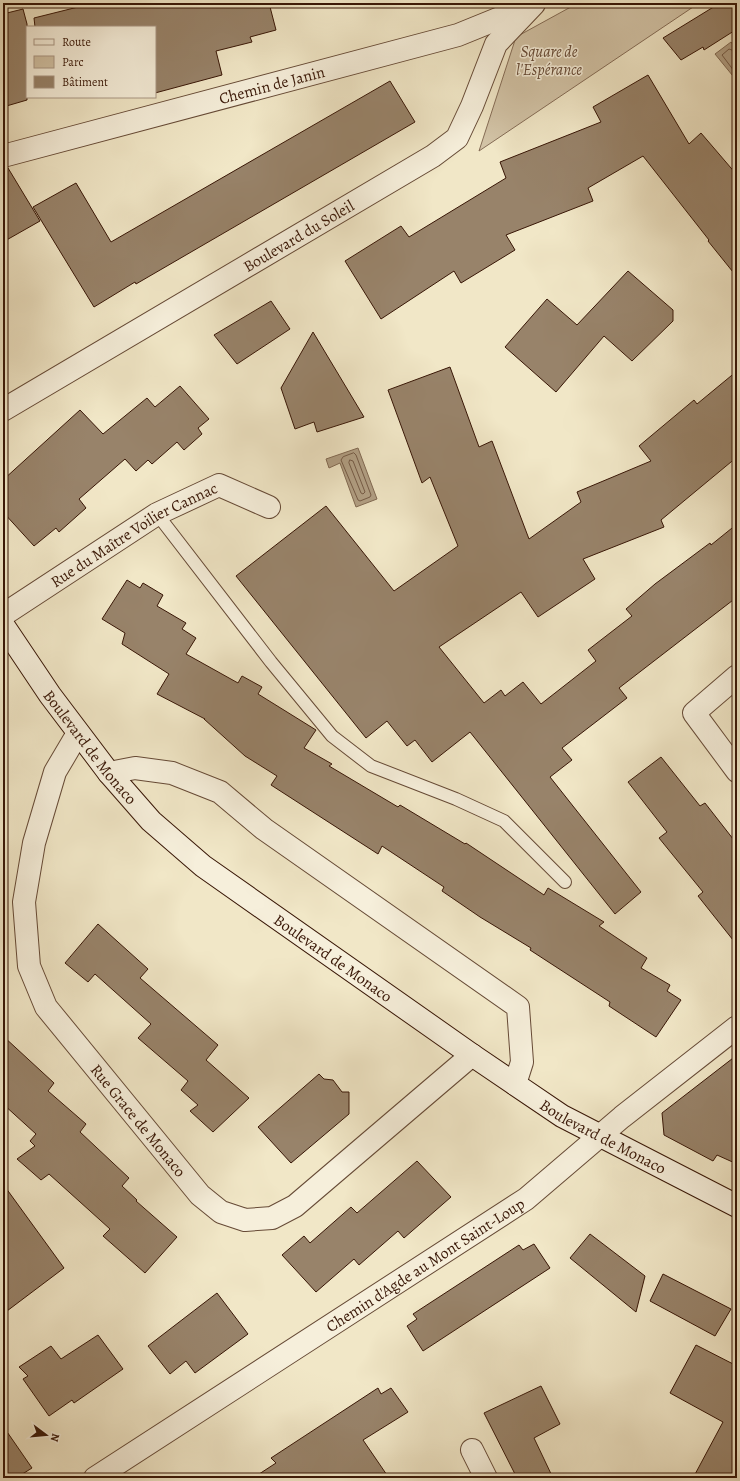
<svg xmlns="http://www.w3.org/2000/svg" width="740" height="1481" font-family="Alegreya,serif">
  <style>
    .green { fill: #d2c3a6; stroke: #856c56 }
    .water { fill: #b2a085; stroke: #816952 }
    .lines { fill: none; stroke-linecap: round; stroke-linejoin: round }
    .shore { stroke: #755b46; stroke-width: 1 }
    .building { fill: #98836a; stroke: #381606 }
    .lane-casing { stroke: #664a36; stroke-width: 14 }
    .street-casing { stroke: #664a36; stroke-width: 24 }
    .secondary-casing { stroke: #381606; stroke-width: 24 }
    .lane { stroke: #f6efdb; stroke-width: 12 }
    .street { stroke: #f6efdb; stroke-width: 22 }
    .secondary { stroke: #f6efdb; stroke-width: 22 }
    .labels { text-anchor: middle; stroke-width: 3; stroke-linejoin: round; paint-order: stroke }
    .park-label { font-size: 16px; font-style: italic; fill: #664a36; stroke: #f6efdb }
    .street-label { font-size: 16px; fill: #381606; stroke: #f6efdb }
  </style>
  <rect width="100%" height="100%" fill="#f1e7c7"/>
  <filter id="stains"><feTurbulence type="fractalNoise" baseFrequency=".005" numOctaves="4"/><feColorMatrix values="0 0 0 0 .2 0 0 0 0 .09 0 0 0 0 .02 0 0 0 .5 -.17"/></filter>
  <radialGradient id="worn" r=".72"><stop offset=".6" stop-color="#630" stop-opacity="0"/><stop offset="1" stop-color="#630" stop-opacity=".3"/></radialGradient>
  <polygon class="green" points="578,3 699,3 479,151 516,37"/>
  <g class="water">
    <polygon points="731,42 737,50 737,81 715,54"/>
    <polygon points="358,448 377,499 356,507 340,463 329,468 326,459"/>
  </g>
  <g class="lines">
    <g class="shore">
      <polyline points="737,52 729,49 722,55 737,75"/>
      <polygon points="354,453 356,455 371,495 370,497 360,501 358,500 341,460 343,457"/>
      <polygon points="350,460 353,461 365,492 363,494 361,493 349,463"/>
    </g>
  </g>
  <g class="building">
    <polygon points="94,3 269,3 276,30 250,37 252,42 216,51 222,75 155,93 155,27 35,27 34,18"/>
    <polygon points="720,3 737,3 737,29 704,50 703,47 681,60 663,38"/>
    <polygon points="23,9 27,24 27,100 3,107 3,14"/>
    <polygon points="648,75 689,144 701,133 737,175 737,277 708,241 709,240 643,156 588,188 593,201 506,235 515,250 461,283 454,271 381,319 345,261 401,226 409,237 506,178 500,162 601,122 593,107"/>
    <polygon points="390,81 415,122 136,284 135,282 94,307 33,207 76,183 111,242"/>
    <polygon points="3,168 8,168 40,221 3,242"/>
    <polygon points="628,271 673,310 673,321 632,361 604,336 556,392 505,347 547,299 577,325"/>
    <polygon points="271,301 290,329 237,364 214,335"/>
    <polygon points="313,332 364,417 317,432 314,422 295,429 281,388"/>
    <polygon points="450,367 479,447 492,441 529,539 581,502 577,492 651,461 639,446 694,400 697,404 737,371 737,457 661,520 664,527 583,559 595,579 538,617 521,592 439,647 484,703 501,690 505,696 523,682 541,704 596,661 588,650 632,616 626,609 655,584 710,543 711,545 737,524 737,597 619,688 627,698 562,748 572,760 550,777 641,892 615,914 470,732 432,762 415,740 407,746 387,721 366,738 236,576 326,506 394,591 458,546 430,477 422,483 388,390"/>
    <polygon points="180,386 209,419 198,428 202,434 184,450 177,442 152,464 148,460 136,471 125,459 79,499 86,508 59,532 56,528 34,546 3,512 3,480 80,410 103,434 147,398 155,407"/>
    <polygon points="127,580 140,588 143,583 163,595 157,606 186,623 182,629 196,638 186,654 238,683 242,676 262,687 258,694 316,730 304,748 332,764 329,766 398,807 400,805 465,844 466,843 544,895 548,888 604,922 599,926 647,958 641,968 670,985 667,991 681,1000 656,1037 609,1006 610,1002 530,950 531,948 480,917 442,891 444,887 382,846 378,854 271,785 277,776 245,756 204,719 205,719 157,694 169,674 122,644 125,633 102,619"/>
    <polygon points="661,757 700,806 705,803 737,844 737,945 698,896 703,892 659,838 667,832 628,782"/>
    <polygon points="98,924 148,969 140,978 218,1045 206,1060 249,1098 213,1132 190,1111 198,1105 181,1090 188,1081 138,1038 151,1024 95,974 88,982 65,963"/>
    <polygon points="3,1036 54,1083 48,1091 86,1124 80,1132 129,1178 122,1186 137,1200 136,1201 177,1237 145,1273 103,1236 110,1229 49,1174 41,1180 17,1159 35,1146 30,1141 36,1134 3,1104"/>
    <polygon points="737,1055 737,1164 717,1155 713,1161 664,1135 662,1113"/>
    <polygon points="319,1074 324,1079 333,1080 342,1092 349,1092 349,1114 291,1163 258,1127"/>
    <polygon points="417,1161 451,1197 404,1238 398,1231 359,1265 354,1259 316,1292 282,1255 304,1236 310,1243 351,1207 357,1213"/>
    <polygon points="3,1184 64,1268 3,1314"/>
    <polygon points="590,1234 645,1276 636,1312 570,1258"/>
    <polygon points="534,1244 550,1268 423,1351 407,1326 417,1319 413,1314 519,1245 523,1250"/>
    <polygon points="663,1274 731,1309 715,1336 650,1301"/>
    <polygon points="217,1293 248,1334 195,1373 186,1361 170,1374 148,1346"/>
    <polygon points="98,1335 123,1369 74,1403 72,1400 49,1416 23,1379 28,1376 19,1367 51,1346 61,1359"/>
    <polygon points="696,1345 737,1366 737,1478 693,1478 723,1422 670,1393"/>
    <polygon points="541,1386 560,1424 534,1438 553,1478 517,1478 484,1413"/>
    <polygon points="378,1388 381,1394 391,1388 408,1412 363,1440 389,1478 253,1478 276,1463 271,1458"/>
    <polygon points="3,1426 32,1468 16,1478 3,1478"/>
  </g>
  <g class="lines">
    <defs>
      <polyline id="lane" points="157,514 271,662 332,736 371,766 456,799 504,821 565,882"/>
      <g id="street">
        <path id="s1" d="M3,156L458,35L527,7"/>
        <path id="s2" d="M3,410L433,156L457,138L472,106L496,44L534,4"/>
        <path id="s3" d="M3,615L157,514L219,485L269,507"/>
        <polyline points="737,676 694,713 737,771"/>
        <path id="s4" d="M78,733L55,772L34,843L24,902L29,966L46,1007L200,1195L221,1212L245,1220L272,1218L295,1206L472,1055"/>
        <polyline points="109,773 135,768 172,773 220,792 264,829 518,1007 522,1062 515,1084"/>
        <polyline points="472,1450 486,1478"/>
        <path id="s5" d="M95,1478L526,1199L622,1117L737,1027"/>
      </g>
      <g id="secondary">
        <path id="s6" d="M3,625L50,695L109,773L151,821L203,866L472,1055L562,1116L737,1206"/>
      </g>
    </defs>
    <use href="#lane" class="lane-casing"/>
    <use href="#street" class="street-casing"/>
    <use href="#secondary" class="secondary-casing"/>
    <use href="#lane" class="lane"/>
    <use href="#street" class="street"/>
    <use href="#secondary" class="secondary"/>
  </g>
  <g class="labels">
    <g class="park-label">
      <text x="549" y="57">Square de<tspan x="549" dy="18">l'Espérance</tspan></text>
    </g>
    <g class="street-label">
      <text dy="6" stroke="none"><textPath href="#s1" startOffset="278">Chemin de Janin</textPath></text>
      <text dy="6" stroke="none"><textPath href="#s2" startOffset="343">Boulevard du Soleil</textPath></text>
      <text dy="6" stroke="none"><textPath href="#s3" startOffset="154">Rue du Maître Voilier Cannac</textPath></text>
      <text dy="6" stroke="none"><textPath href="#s6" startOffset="150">Boulevard de Monaco</textPath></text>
      <text dy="6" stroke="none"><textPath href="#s6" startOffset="474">Boulevard de Monaco</textPath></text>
      <text dy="6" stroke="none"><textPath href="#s4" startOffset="434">Rue Grace de Monaco</textPath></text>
      <text dy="6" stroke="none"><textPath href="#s6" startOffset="798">Boulevard de Monaco</textPath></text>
      <text dy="6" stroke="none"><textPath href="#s5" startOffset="393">Chemin d'Agde au Mont Saint-Loup</textPath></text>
    </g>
  </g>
  <rect width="740" height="1481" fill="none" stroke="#f1e7c7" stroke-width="16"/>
  <rect x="4" y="4" width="732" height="1473" fill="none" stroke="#381606" stroke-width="2"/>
  <rect x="8" y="8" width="724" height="1465" fill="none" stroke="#381606"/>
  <rect x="26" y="26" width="130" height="72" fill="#f6efdb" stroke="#aa9886"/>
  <rect x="34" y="39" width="20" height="6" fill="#f6efdb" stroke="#aa9886"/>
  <text x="62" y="46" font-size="12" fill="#381606">Route</text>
  <rect x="34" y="56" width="20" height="12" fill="#d2c3a6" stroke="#aa9886"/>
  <text x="62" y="66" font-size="12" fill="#381606">Parc</text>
  <rect x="34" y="76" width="20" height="12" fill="#98836a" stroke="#aa9886"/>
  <text x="62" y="86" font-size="12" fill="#381606">Bâtiment</text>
  <g transform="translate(46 1435) rotate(106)" stroke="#f6efdb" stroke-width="3" paint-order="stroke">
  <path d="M0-3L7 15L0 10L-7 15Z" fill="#381606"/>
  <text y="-6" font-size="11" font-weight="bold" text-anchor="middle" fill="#381606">N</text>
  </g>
  <rect width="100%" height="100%" filter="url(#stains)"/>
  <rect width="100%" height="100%" fill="url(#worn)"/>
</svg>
